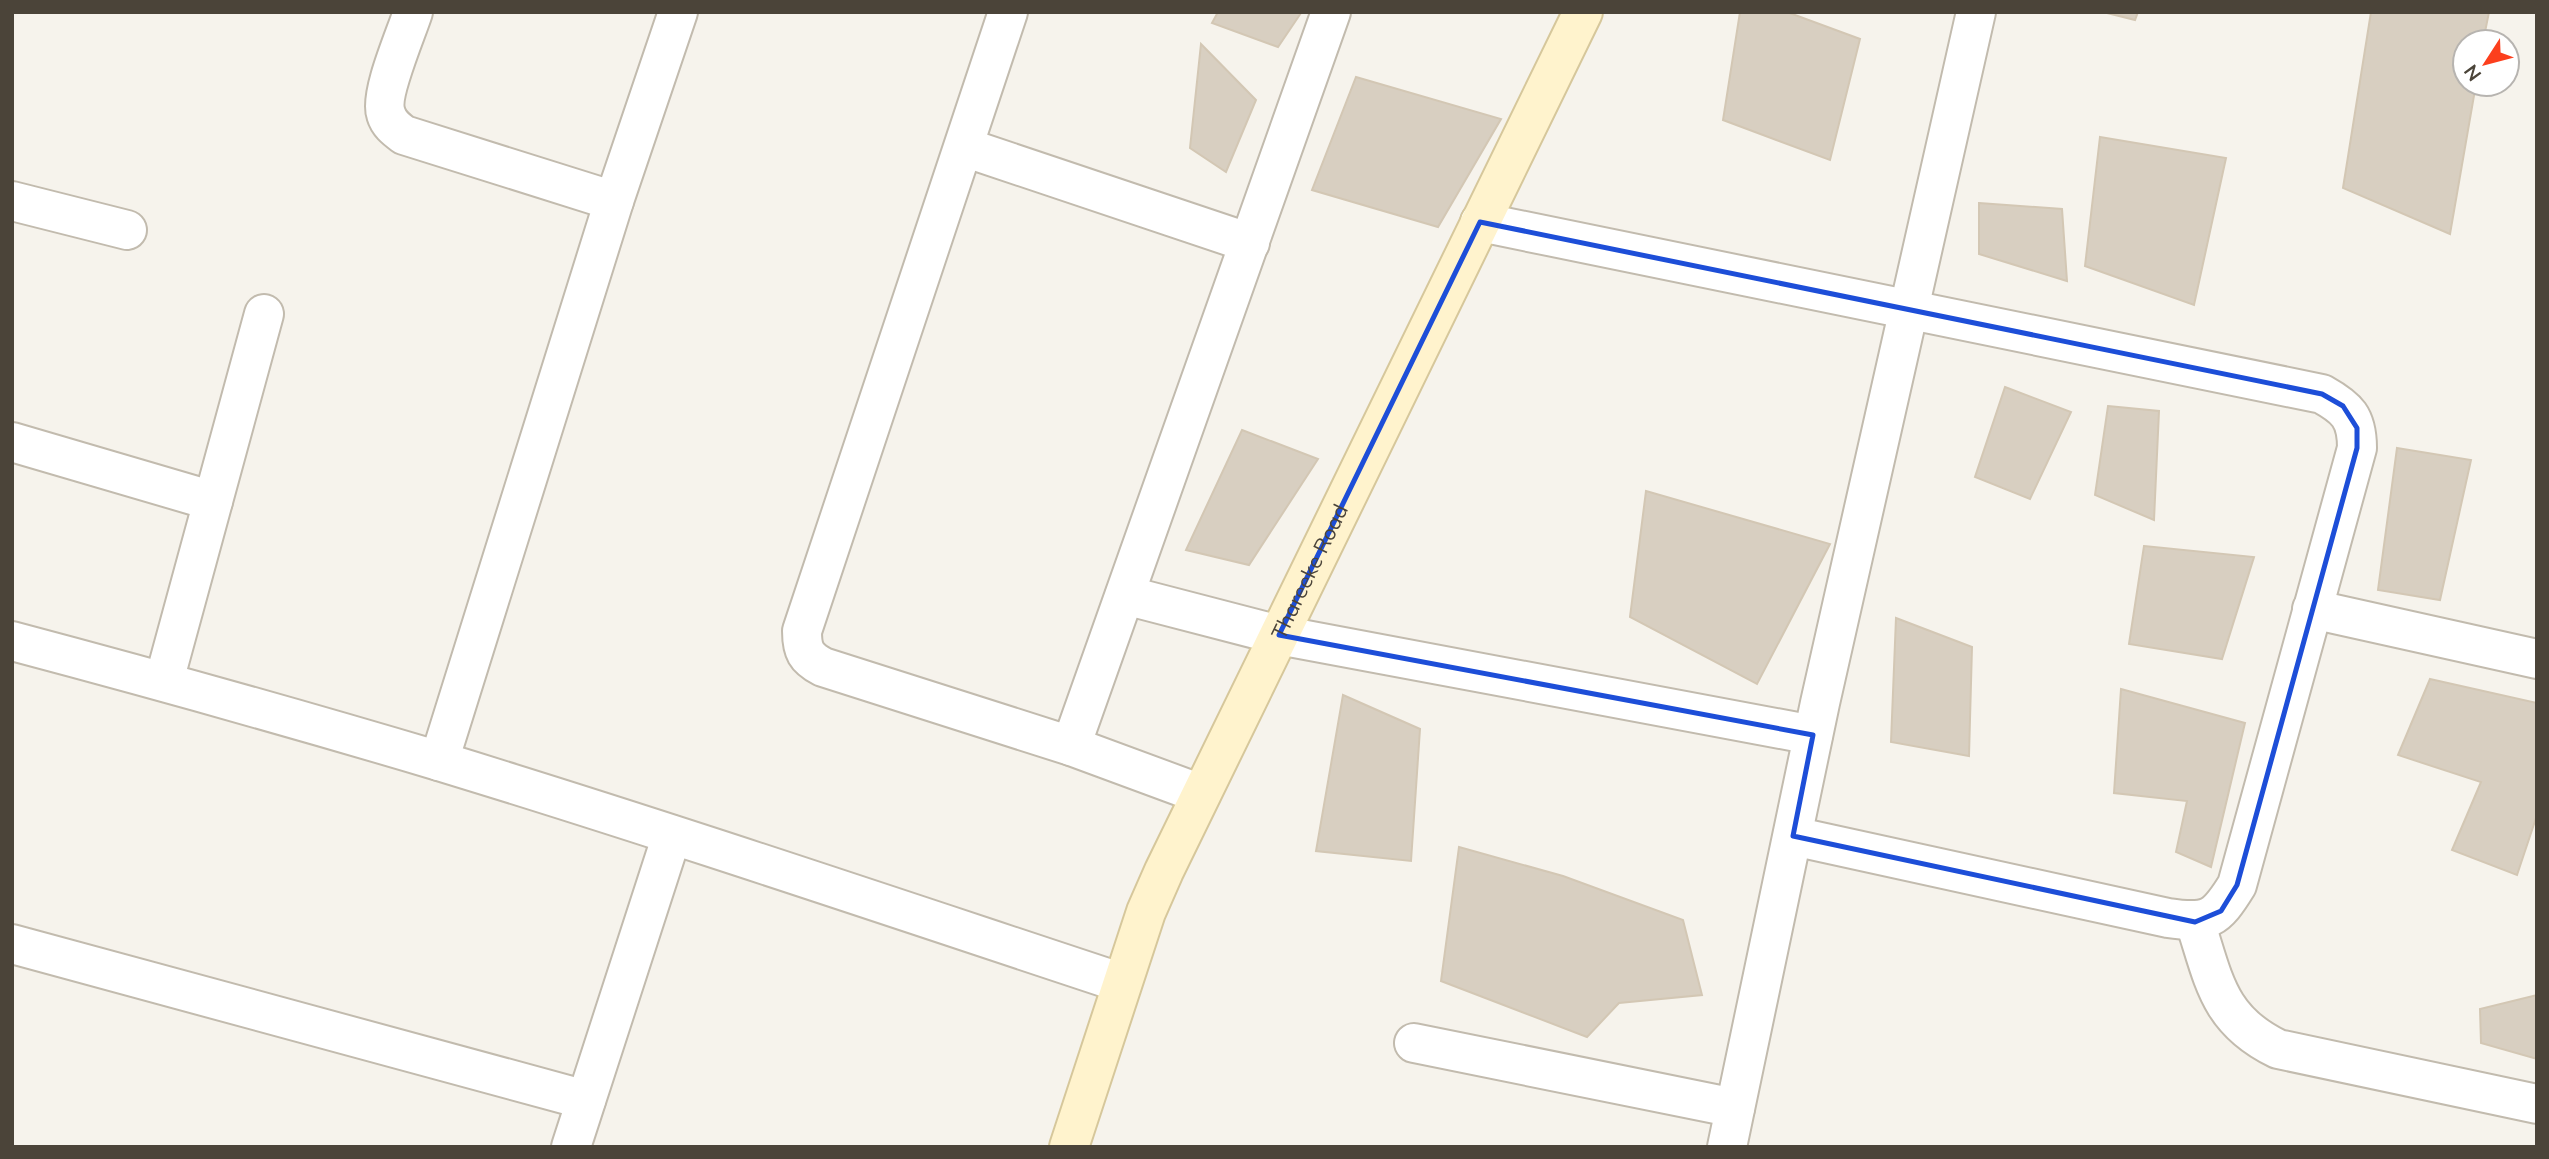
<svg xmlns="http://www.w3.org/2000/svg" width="2549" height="1159" font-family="Mulish,sans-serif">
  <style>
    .building { fill: #d8cfc1; stroke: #d3c7b4; stroke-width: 2 }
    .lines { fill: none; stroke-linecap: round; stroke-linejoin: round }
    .street-casing { stroke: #c2bbae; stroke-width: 42 }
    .secondary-casing { stroke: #d6c79b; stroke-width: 42 }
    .street { stroke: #fff; stroke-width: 38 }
    .secondary { stroke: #fff3cd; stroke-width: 38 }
    .marked { fill: none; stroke: #1d4ed8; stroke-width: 5; stroke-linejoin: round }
    .labels { text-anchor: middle; stroke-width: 6; stroke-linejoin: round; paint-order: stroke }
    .street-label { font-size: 21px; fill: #4b4439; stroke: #fff }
  </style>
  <rect width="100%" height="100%" fill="#f6f3ec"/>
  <g class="building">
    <polygon points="1218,12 1299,12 1301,13 1278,47 1212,23"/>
    <polygon points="1740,12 1787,12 1860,39 1830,160 1723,120"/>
    <polygon points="2103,12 2138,12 2135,20"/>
    <polygon points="2371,12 2489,12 2483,42 2465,42 2465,84 2476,84 2450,234 2343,188"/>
    <polygon points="1201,44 1256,100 1226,172 1190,148"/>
    <polygon points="1356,77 1501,119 1438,227 1312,190"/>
    <polygon points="2100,137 2226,158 2194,305 2085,266"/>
    <polygon points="1979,203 2062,209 2067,281 1979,254"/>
    <polygon points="2005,387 2071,412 2030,499 1975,477"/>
    <polygon points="2108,406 2159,411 2154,520 2095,495"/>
    <polygon points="1242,430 1318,459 1249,565 1186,550"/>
    <polygon points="2397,448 2471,460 2440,600 2378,590"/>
    <polygon points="1646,491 1830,544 1757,684 1630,617"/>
    <polygon points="2144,546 2254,557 2222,659 2129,644"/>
    <polygon points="1896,618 1972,647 1969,756 1891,742"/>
    <polygon points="2430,679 2537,703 2537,815 2517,875 2452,850 2481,782 2398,755"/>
    <polygon points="2121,689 2245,723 2211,867 2176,852 2187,801 2114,793"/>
    <polygon points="1343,695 1420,729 1411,861 1316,851"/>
    <polygon points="1459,847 1563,876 1683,920 1702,995 1619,1003 1587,1037 1441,981"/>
    <polygon points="2537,995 2537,1059 2481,1043 2480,1009"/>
  </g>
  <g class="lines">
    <defs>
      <g id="street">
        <path d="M413,12C406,34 379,95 386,114C389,124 396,129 404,135L614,201"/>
        <path d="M1008,12L802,631C802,651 806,658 823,667L1071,746L1201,794"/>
        <polyline points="964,147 1250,243"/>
        <polyline points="12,201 127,230"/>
        <path d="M1480,222L2322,394C2347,408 2357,417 2357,448L2237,885C2216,919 2209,924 2168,918L1793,836"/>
        <polyline points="12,442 213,501"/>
        <polyline points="1125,595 1279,635 1813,735"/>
        <polyline points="2312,609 2537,659"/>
        <path d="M12,641C155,679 298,719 439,761C668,831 895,908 1122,983"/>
        <polyline points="164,681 264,314"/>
        <polyline points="1071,746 1331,12"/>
        <polyline points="439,761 614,201 678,12"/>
        <path d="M2195,922C2214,980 2218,1020 2278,1049L2537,1104"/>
        <polyline points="12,944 586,1100"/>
        <polyline points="1414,1043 1735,1108"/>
        <polyline points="571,1147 672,835"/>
        <polyline points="1727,1147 1820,703 1976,12"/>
      </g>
      <g id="secondary">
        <path id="s1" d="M1069,1147L1146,912L1164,871L1583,12"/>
      </g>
    </defs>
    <use href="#street" class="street-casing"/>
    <use href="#secondary" class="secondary-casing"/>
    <use href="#street" class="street"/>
    <use href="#secondary" class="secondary"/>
  </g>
  <path class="marked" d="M1480,222L2322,394L2343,406L2357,428V448L2237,885L2221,911L2195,922L1793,836L1813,735L1279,635Z"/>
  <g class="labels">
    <g class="street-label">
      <text dy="7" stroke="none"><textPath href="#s1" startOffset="625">Thareeke Road</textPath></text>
    </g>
  </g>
  <rect width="2549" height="1159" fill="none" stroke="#4b4439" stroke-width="28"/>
  <g transform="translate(2486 63) rotate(234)"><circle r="33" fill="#ffffff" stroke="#b7b4b0" stroke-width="2"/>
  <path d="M0-5L12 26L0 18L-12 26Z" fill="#fc3f1d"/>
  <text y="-10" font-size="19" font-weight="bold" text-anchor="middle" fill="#4b4439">N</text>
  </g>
</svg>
